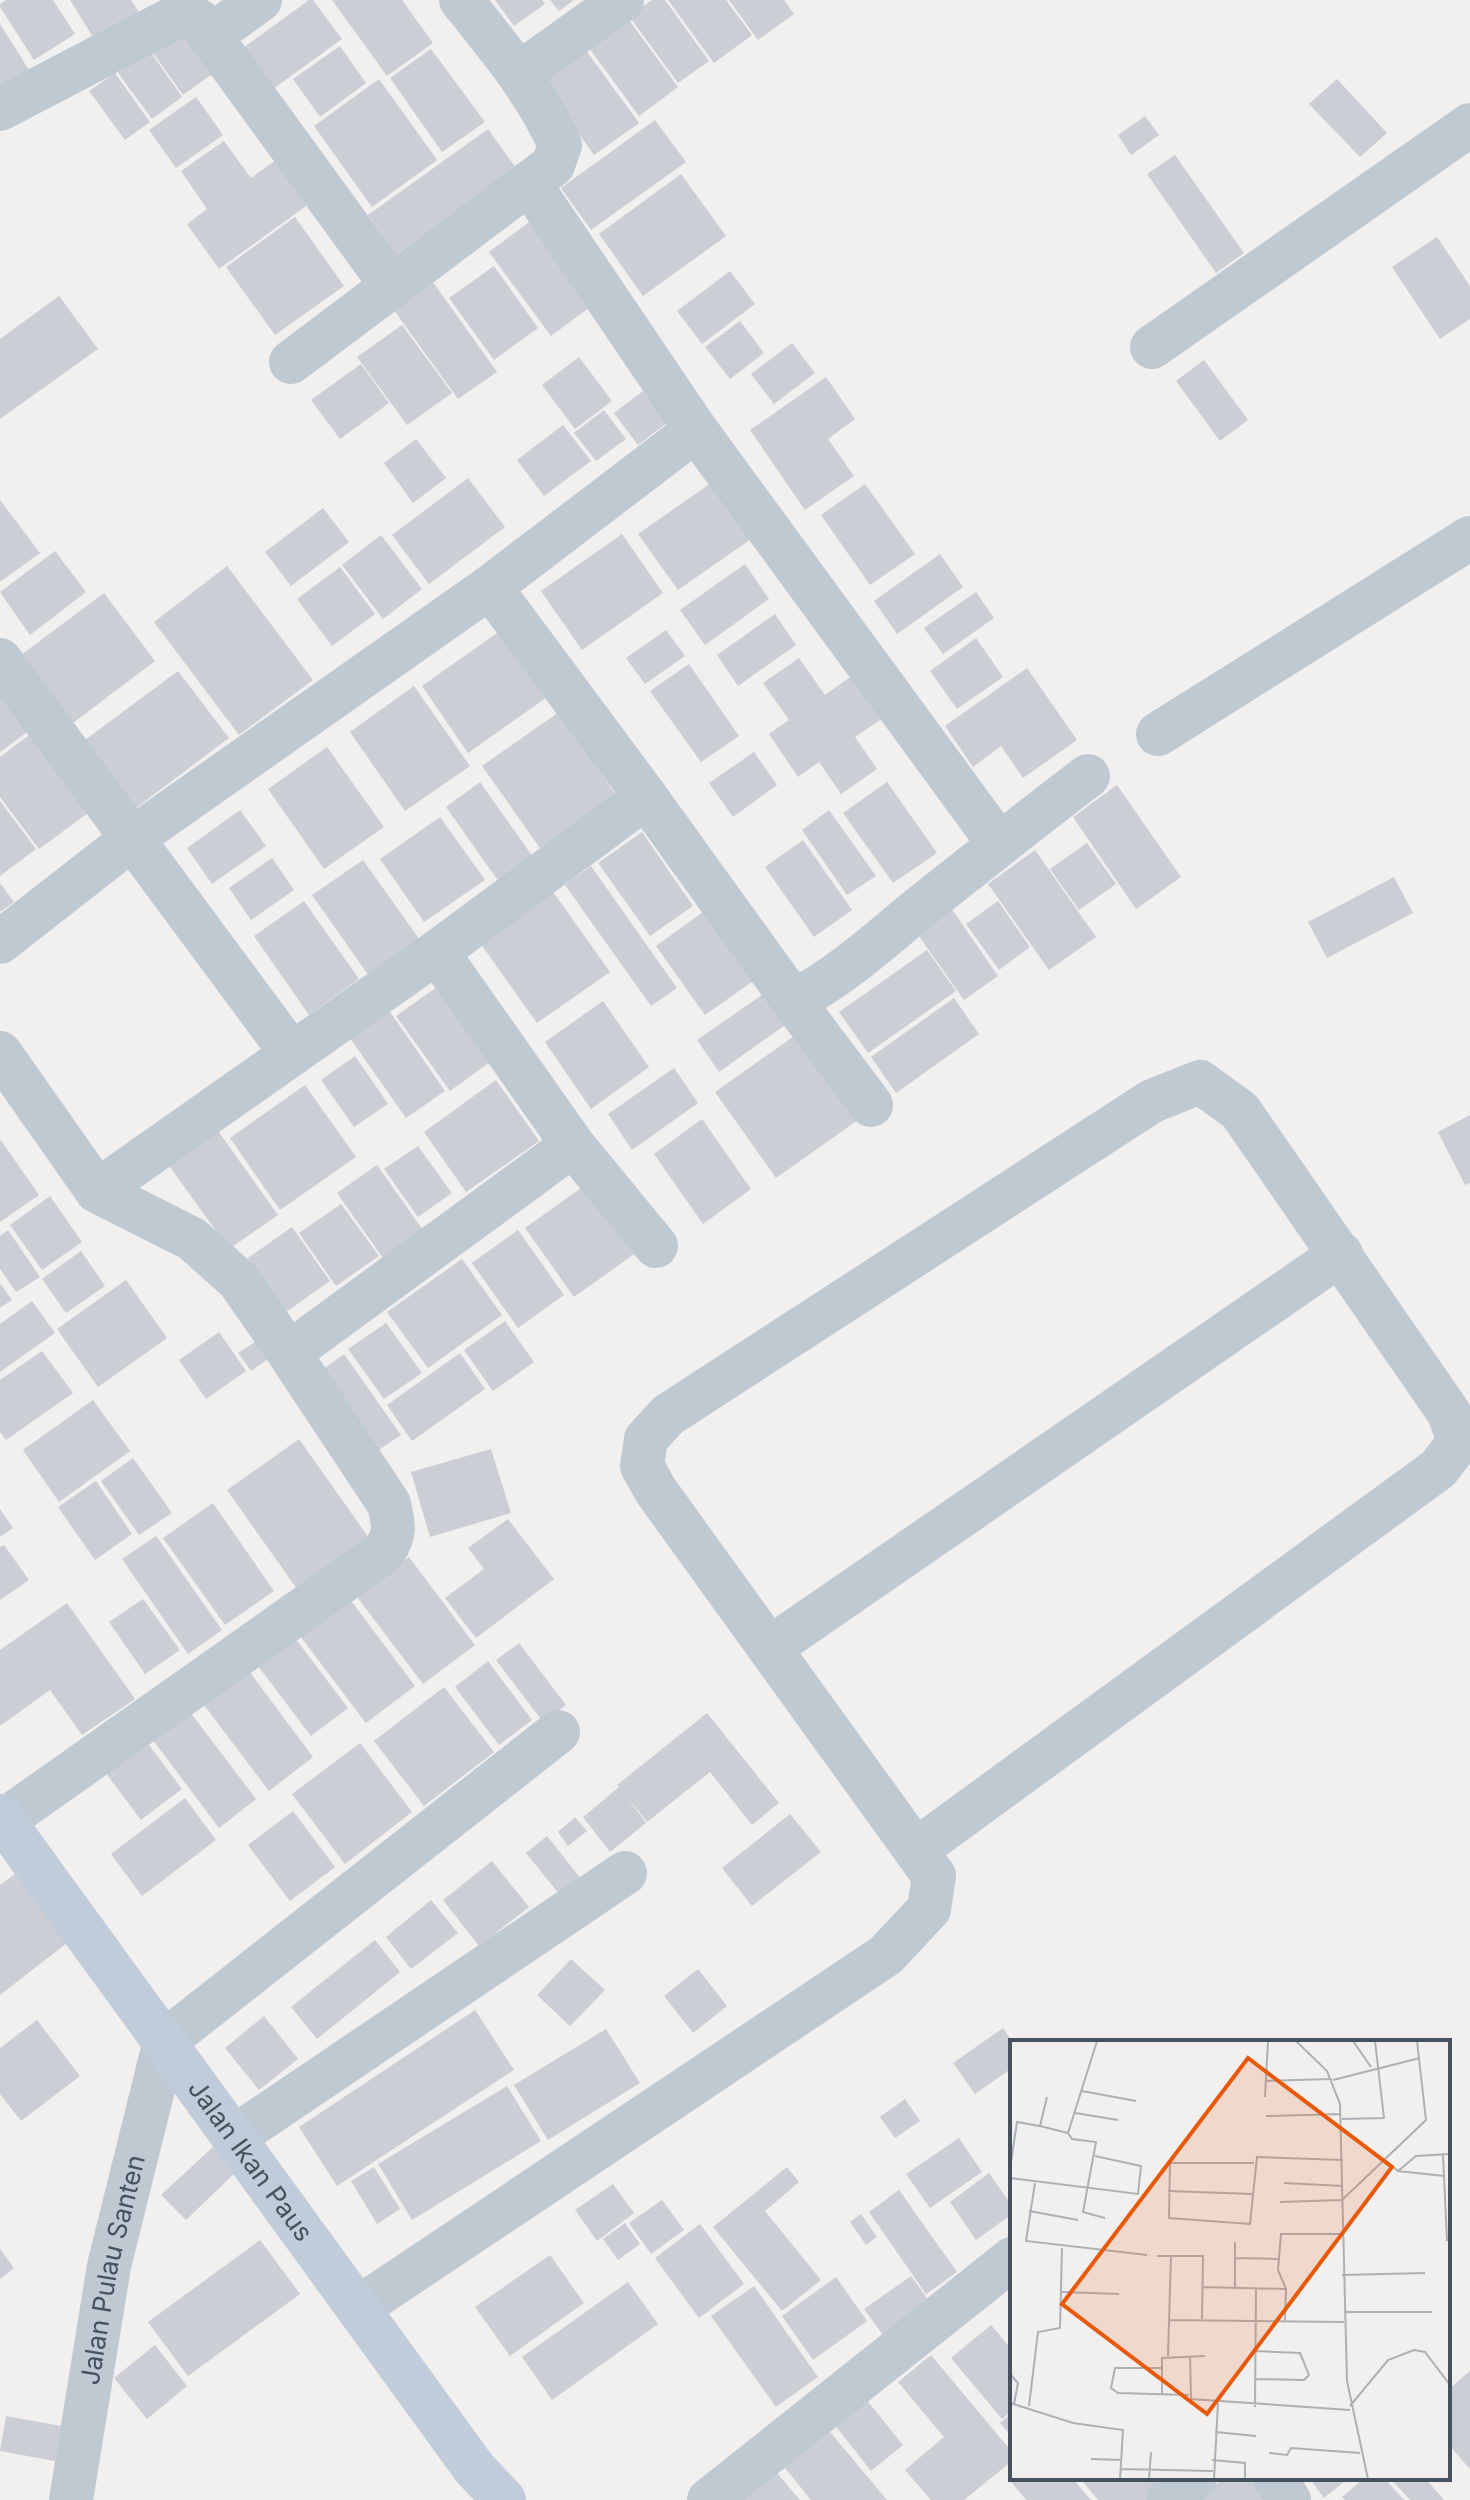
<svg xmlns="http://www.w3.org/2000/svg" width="1470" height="2500" font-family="Inter,sans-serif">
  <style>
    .building { fill: #cbced4 }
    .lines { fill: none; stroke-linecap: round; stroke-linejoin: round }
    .minor { stroke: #bfc9d2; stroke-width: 44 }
    .secondary { stroke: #c0ccd9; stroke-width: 44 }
    .labels { text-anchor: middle; stroke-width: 8; stroke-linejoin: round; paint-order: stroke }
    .street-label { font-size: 26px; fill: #46525e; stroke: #fff }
    .inset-road { fill: none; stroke: #adb0b5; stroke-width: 2 }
    .view { fill: #e8590c; fill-opacity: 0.15; stroke: #e8590c; stroke-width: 4 }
    .inset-edge { fill: none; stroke: #46525e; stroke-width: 4 }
  </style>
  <rect width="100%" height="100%" fill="#f2efef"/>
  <g class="building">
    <polygon points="6,0 53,0 75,34 34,60 0,7 0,4"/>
    <polygon points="70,0 131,0 140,14 96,42"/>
    <polygon points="309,0 313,0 342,39 273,89 243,48"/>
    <polygon points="332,0 402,0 433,43 387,76"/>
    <polygon points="495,0 542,0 545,4 514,26"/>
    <polygon points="550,0 574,0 559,11"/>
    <polygon points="652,0 665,0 709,61 678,83 629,16"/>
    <polygon points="668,0 726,0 752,35 714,63"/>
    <polygon points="729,0 784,0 794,14 758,40"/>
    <polygon points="629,20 678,87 639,116 589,48"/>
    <polygon points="0,24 29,70 0,88"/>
    <polygon points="185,30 215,72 183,95 153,53"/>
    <polygon points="340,46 366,83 320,117 293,79"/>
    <polygon points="431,49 485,122 442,152 390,78"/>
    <polygon points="585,49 639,123 594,155 541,81"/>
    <polygon points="150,51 182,97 152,119 118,73"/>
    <polygon points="115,73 150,122 125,140 89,91"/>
    <polygon points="379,79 437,160 372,207 314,126"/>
    <polygon points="1337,79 1387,133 1360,157 1309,104"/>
    <polygon points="196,97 223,135 176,168 149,130"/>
    <polygon points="1145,116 1159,135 1131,155 1118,135"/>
    <polygon points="655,120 686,162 591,230 561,188"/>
    <polygon points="488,129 516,168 396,255 368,215"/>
    <polygon points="224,141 251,178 280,157 313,201 219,269 187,224 207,209 181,171"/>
    <polygon points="1175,155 1244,253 1216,273 1147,174"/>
    <polygon points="681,174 726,236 643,296 599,234"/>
    <polygon points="295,217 344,286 275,335 226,267"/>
    <polygon points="536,217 597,302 551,336 489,252"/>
    <polygon points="1437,237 1470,286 1470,319 1440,339 1392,267"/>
    <polygon points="494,266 538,328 494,360 449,298"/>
    <polygon points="730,271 755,304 702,344 677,311"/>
    <polygon points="430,278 497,372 458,399 391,306"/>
    <polygon points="59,296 98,349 0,419 0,339"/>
    <polygon points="740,321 764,353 730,379 705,347"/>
    <polygon points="402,325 452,393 407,425 357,357"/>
    <polygon points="792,343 815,373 774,404 751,374"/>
    <polygon points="579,357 612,401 575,429 542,385"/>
    <polygon points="1204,360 1248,420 1220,441 1176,381"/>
    <polygon points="361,364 389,403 340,439 311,400"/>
    <polygon points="826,377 855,419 828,439 854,476 805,510 750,430"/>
    <polygon points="643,391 667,423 638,445 614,413"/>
    <polygon points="604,410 626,439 596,461 574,433"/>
    <polygon points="563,425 591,461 544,496 517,460"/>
    <polygon points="416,439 446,478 413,503 384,463"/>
    <polygon points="468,478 505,527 429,584 392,535"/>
    <polygon points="711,483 751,539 678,590 638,534"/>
    <polygon points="865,484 915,554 870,585 821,515"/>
    <polygon points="0,500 40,553 0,582"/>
    <polygon points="323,508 349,542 291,586 265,552"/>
    <polygon points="622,534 663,593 582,650 541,591"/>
    <polygon points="381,535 422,589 383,619 342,565"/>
    <polygon points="55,551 86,592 30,635 0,592"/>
    <polygon points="940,554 963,587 897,634 874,601"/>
    <polygon points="745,564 769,599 705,645 680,610"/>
    <polygon points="227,566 313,680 239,735 154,622"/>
    <polygon points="340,567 375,614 332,646 297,599"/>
    <polygon points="976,592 994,618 943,654 924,628"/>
    <polygon points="104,593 155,661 73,723 21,655"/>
    <polygon points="775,614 796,645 738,686 717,655"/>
    <polygon points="504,628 550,695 468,753 422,686"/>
    <polygon points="666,630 685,656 645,684 626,658"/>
    <polygon points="976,638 1003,677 957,709 930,671"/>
    <polygon points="799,658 825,695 856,673 886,716 855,737 877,769 841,794 819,762 798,777 769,734 789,720 763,683"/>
    <polygon points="689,664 739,736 701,762 650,691"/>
    <polygon points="1027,668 1077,740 1023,778 1001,746 973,767 945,726"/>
    <polygon points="178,671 229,738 136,808 85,740"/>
    <polygon points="414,686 470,766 405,811 350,732"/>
    <polygon points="0,691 30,730 0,752"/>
    <polygon points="559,712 616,795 540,848 482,766"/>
    <polygon points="29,735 88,813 39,849 0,797 0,757"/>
    <polygon points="327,747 384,827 324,869 268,789"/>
    <polygon points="754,752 777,785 733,817 709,783"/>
    <polygon points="480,782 533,857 499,882 446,807"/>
    <polygon points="887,782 937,853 893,883 843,813"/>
    <polygon points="1117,785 1181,877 1136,909 1073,817"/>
    <polygon points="0,801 36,849 0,876"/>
    <polygon points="240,810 266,846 212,884 187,848"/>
    <polygon points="829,810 876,876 847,895 802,830"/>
    <polygon points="440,817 485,880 424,922 380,859"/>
    <polygon points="642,832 693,906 650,936 598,863"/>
    <polygon points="803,840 852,910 814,937 765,867"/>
    <polygon points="1087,843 1116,884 1079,910 1050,869"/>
    <polygon points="1035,850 1096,937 1049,970 988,884"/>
    <polygon points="272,858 294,890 251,920 229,888"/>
    <polygon points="363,860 420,940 369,976 312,895"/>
    <polygon points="591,866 677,988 651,1006 565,885"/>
    <polygon points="1394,877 1413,913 1327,958 1308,922"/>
    <polygon points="0,883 14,902 0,912"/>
    <polygon points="551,889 610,972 537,1023 478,940"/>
    <polygon points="304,901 359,979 309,1015 254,936"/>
    <polygon points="998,901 1030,947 999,970 966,924"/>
    <polygon points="949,905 998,976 964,1000 914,929"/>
    <polygon points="710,907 759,977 705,1015 656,946"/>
    <polygon points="927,950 956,991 868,1053 839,1012"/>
    <polygon points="444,982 497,1057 450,1091 396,1016"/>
    <polygon points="766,992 788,1023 719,1072 697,1040"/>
    <polygon points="954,998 979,1034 896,1093 871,1057"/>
    <polygon points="603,1001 649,1067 591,1109 545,1042"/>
    <polygon points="386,1006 445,1091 406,1118 347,1034"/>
    <polygon points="797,1034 858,1120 776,1178 715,1092"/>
    <polygon points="355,1056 388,1104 354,1127 321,1080"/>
    <polygon points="674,1068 698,1103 632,1150 608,1114"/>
    <polygon points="496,1080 539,1141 466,1192 424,1132"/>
    <polygon points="305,1085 356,1157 280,1210 230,1138"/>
    <polygon points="1470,1115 1470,1183 1465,1185 1438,1132"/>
    <polygon points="702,1119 751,1189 703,1224 654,1154"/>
    <polygon points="216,1128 278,1215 229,1249 167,1163"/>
    <polygon points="0,1139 39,1195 0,1222"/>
    <polygon points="418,1146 452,1193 418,1217 384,1169"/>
    <polygon points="377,1165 430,1240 390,1268 337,1193"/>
    <polygon points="591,1181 640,1250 574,1297 525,1228"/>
    <polygon points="50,1196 82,1242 42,1270 10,1225"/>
    <polygon points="341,1204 379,1256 336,1286 299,1233"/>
    <polygon points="292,1227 330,1281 286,1312 248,1258"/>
    <polygon points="8,1230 40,1277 16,1292 0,1269 0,1236"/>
    <polygon points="518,1230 564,1295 518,1328 472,1263"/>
    <polygon points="81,1251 105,1286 66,1313 42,1279"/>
    <polygon points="462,1259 502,1315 428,1368 387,1312"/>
    <polygon points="126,1280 167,1338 98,1387 57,1329"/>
    <polygon points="0,1283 12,1300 0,1308"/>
    <polygon points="32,1301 55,1333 0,1372 0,1324"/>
    <polygon points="505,1321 534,1362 493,1391 464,1350"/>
    <polygon points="386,1323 422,1373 384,1399 348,1349"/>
    <polygon points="219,1332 246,1371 206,1399 179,1360"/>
    <polygon points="262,1337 275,1354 251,1371 238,1353"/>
    <polygon points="42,1351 73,1393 6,1440 0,1432 0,1380"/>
    <polygon points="460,1353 485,1389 412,1441 387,1405"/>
    <polygon points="344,1354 401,1435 371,1455 315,1375"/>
    <polygon points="93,1400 130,1451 59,1502 23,1450"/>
    <polygon points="299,1439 369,1538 297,1589 227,1490"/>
    <polygon points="491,1449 511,1513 430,1537 411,1472"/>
    <polygon points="133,1458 172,1513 139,1535 101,1481"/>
    <polygon points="96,1481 132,1534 95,1560 58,1507"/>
    <polygon points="213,1503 274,1591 225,1625 163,1538"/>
    <polygon points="0,1509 13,1528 0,1537"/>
    <polygon points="508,1519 554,1579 476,1638 445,1598 484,1569 468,1548"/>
    <polygon points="156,1536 222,1630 188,1654 122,1559"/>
    <polygon points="4,1545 29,1580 0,1600 0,1547"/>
    <polygon points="409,1557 475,1645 423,1684 357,1597"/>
    <polygon points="349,1598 415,1686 366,1723 300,1636"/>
    <polygon points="143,1599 180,1650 145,1674 109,1622"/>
    <polygon points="67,1603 135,1699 82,1735 50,1690 0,1726 0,1650"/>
    <polygon points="292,1634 348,1708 311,1736 255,1662"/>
    <polygon points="519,1643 566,1705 543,1722 496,1660"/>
    <polygon points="488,1661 532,1720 499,1745 455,1687"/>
    <polygon points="246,1667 313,1757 269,1791 201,1701"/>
    <polygon points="444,1687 494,1752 424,1806 374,1741"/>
    <polygon points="190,1712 256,1799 219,1828 153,1740"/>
    <polygon points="707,1713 779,1803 752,1825 710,1772 647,1822 626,1796 646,1823 610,1852 583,1817 619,1787 617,1785"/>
    <polygon points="143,1737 182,1789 141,1820 102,1768"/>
    <polygon points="360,1743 412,1812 345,1864 292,1794"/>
    <polygon points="185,1798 216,1840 142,1896 111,1854"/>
    <polygon points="293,1811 335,1867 290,1901 248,1845"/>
    <polygon points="790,1814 821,1852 752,1906 722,1868"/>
    <polygon points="575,1817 587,1831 568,1846 558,1832"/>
    <polygon points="547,1836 585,1884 564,1900 526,1853"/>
    <polygon points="492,1861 529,1907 479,1946 443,1900"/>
    <polygon points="15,1874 67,1943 0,1995 0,1885"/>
    <polygon points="431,1900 458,1933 411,1969 386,1937"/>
    <polygon points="375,1940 400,1972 317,2039 291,2007"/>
    <polygon points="571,1959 605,1990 570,2026 537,1995"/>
    <polygon points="698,1969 727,2006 693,2033 664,1996"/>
    <polygon points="475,2010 514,2070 337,2186 299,2127"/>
    <polygon points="264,2016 298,2059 259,2090 225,2048"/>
    <polygon points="37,2020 80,2076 21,2121 0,2094 0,2048"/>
    <polygon points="1003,2028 1012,2041 1012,2068 975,2094 953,2063"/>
    <polygon points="606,2029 640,2083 548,2140 514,2085"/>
    <polygon points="507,2086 541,2141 412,2220 378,2164"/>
    <polygon points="905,2099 920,2121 895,2138 880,2117"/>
    <polygon points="959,2138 982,2172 930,2208 906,2174"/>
    <polygon points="213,2147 237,2171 186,2220 161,2195"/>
    <polygon points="374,2167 400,2209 377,2224 351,2181"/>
    <polygon points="787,2167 799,2182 765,2211 821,2280 782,2311 713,2227"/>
    <polygon points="989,2173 1012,2206 1012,2214 976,2240 950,2202"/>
    <polygon points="613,2184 634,2213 597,2241 575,2210"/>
    <polygon points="899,2190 957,2272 926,2294 869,2212"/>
    <polygon points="662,2200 684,2230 651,2254 629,2223"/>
    <polygon points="861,2214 877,2237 866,2245 850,2222"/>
    <polygon points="625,2223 640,2244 618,2260 603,2239"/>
    <polygon points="700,2224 744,2284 699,2318 655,2258"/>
    <polygon points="260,2240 300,2294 188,2376 148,2322"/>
    <polygon points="0,2249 14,2268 0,2279"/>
    <polygon points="550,2255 584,2303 510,2356 475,2307"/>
    <polygon points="911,2276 934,2308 888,2342 864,2309"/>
    <polygon points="836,2277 867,2321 813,2360 782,2316"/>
    <polygon points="628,2282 658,2324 552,2400 522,2357"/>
    <polygon points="754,2286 818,2377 776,2407 711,2316"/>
    <polygon points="991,2325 1012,2350 1012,2411 1002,2419 951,2358"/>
    <polygon points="155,2345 187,2386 147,2419 114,2378"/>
    <polygon points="931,2355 1012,2452 1012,2461 964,2500 931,2500 905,2470 944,2437 898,2382"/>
    <polygon points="1470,2371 1470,2469 1448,2444 1448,2390"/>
    <polygon points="861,2393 903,2445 871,2471 830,2419"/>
    <polygon points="1012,2413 1012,2437 1000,2423"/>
    <polygon points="6,2416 61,2426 55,2461 0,2451"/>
    <polygon points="820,2420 887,2500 811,2500 776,2457"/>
    <polygon points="770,2465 800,2500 729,2500"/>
    <polygon points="1012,2475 1012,2478 1072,2478 1091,2500 1026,2500 1008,2478"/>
    <polygon points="1080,2478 1159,2478 1164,2484 1145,2500 1098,2500"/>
    <polygon points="1225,2478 1261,2478 1271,2493 1262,2500 1194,2500"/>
    <polygon points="1309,2478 1349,2478 1324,2498"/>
    <polygon points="1364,2478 1384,2478 1404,2500 1345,2500 1342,2497"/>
    <polygon points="1390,2478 1425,2478 1444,2500 1410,2500"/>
  </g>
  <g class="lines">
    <g class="minor">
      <polyline points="210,36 260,0"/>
      <polyline points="520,73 622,0"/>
      <polyline points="0,109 174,18 189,15 199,21 210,36 392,286"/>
      <polyline points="529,183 696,430 999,844"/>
      <polyline points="1152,347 1470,125"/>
      <path d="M291,362L553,165L560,145C536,91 498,46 461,0"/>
      <path d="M490,587L646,797L793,1001C839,978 878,942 917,910C974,865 1030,820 1088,776"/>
      <polyline points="0,660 292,1054"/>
      <polyline points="1158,734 1470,538"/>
      <polyline points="0,942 133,838 490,587 696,430"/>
      <polyline points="437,952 573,1145 656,1246"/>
      <polyline points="793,1001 871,1105"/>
      <path d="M0,1053L97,1191L192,1239L238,1280L289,1353L389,1504C394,1526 396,1533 384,1552L3,1821"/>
      <polyline points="97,1191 437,952 646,797"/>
      <polyline points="289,1353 573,1145"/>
      <polyline points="770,1648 1341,1254"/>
      <polyline points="234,2137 625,1873"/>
      <polyline points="358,2308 886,1955 929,1909 934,1876 656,1491 642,1466 646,1439 668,1415 1152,1101 1200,1082 1240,1111 1449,1413 1459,1442 1438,1469 916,1850"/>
      <polyline points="1275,2478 1289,2500"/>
      <path id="s1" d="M71,2500L109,2266L165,2041L558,1732"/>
      <polyline points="709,2500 1012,2259"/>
      <polyline points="1168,2500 1195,2478"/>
    </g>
    <path class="secondary" id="s2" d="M0,1816L474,2468L504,2500"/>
  </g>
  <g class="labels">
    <g class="street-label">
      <text dy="9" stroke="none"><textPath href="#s2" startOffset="426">Jalan Ikan Paus</textPath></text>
      <text dy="9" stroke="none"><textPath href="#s1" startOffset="234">Jalan Pulau Santen</textPath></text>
    </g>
  </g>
  <g transform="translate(1010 2040)">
    <rect width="440" height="440" fill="#f2efef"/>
    <path class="inset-road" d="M87,1L58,93L62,99L86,102L73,172L95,178M286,1L317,31L330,64L337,341L358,439M343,1L361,27M323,40L410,18M255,41L322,39M72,51L126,61M255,57L258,1M65,73L108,80M256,76L331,74M332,79L374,78L365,1M30,86L58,93M433,115L437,201M376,121L388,131L434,136M244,123H160L159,178L240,184L247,117L333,120M0,129L7,82L30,86L37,57M388,131L406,116L440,114M0,138L128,154L131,126L85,116M25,143L16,201L137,215M274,143L333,146M158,151L243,154M270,162L332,160L416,80L407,1M19,171L68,180M147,216H193L192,279M225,218L269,219M332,235L415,233M192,247L276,249M225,247V202M52,252L109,254M334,272H422M160,280L334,282M275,281L276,249L268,230L271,194H332M158,316L161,216M180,316L181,359L340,370M151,328H105L101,348L108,353L179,355M0,334L8,343L4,364M246,339L294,340L299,335L290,313L246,311M152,354V318L195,316M0,363L63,383L113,390L110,439M19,366L28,292L50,288L52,208M340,366L378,320L404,310L415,312L440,345M245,367L246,248M205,392L246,396M259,413L277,415L281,408L350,413M81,419L112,420M202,420L235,423V439M111,429L203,431M139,439L141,412M204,439L208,363"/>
    <path class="view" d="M238,18L382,127L197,374L52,264Z"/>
    <rect width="440" height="440" class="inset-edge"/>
  </g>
</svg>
